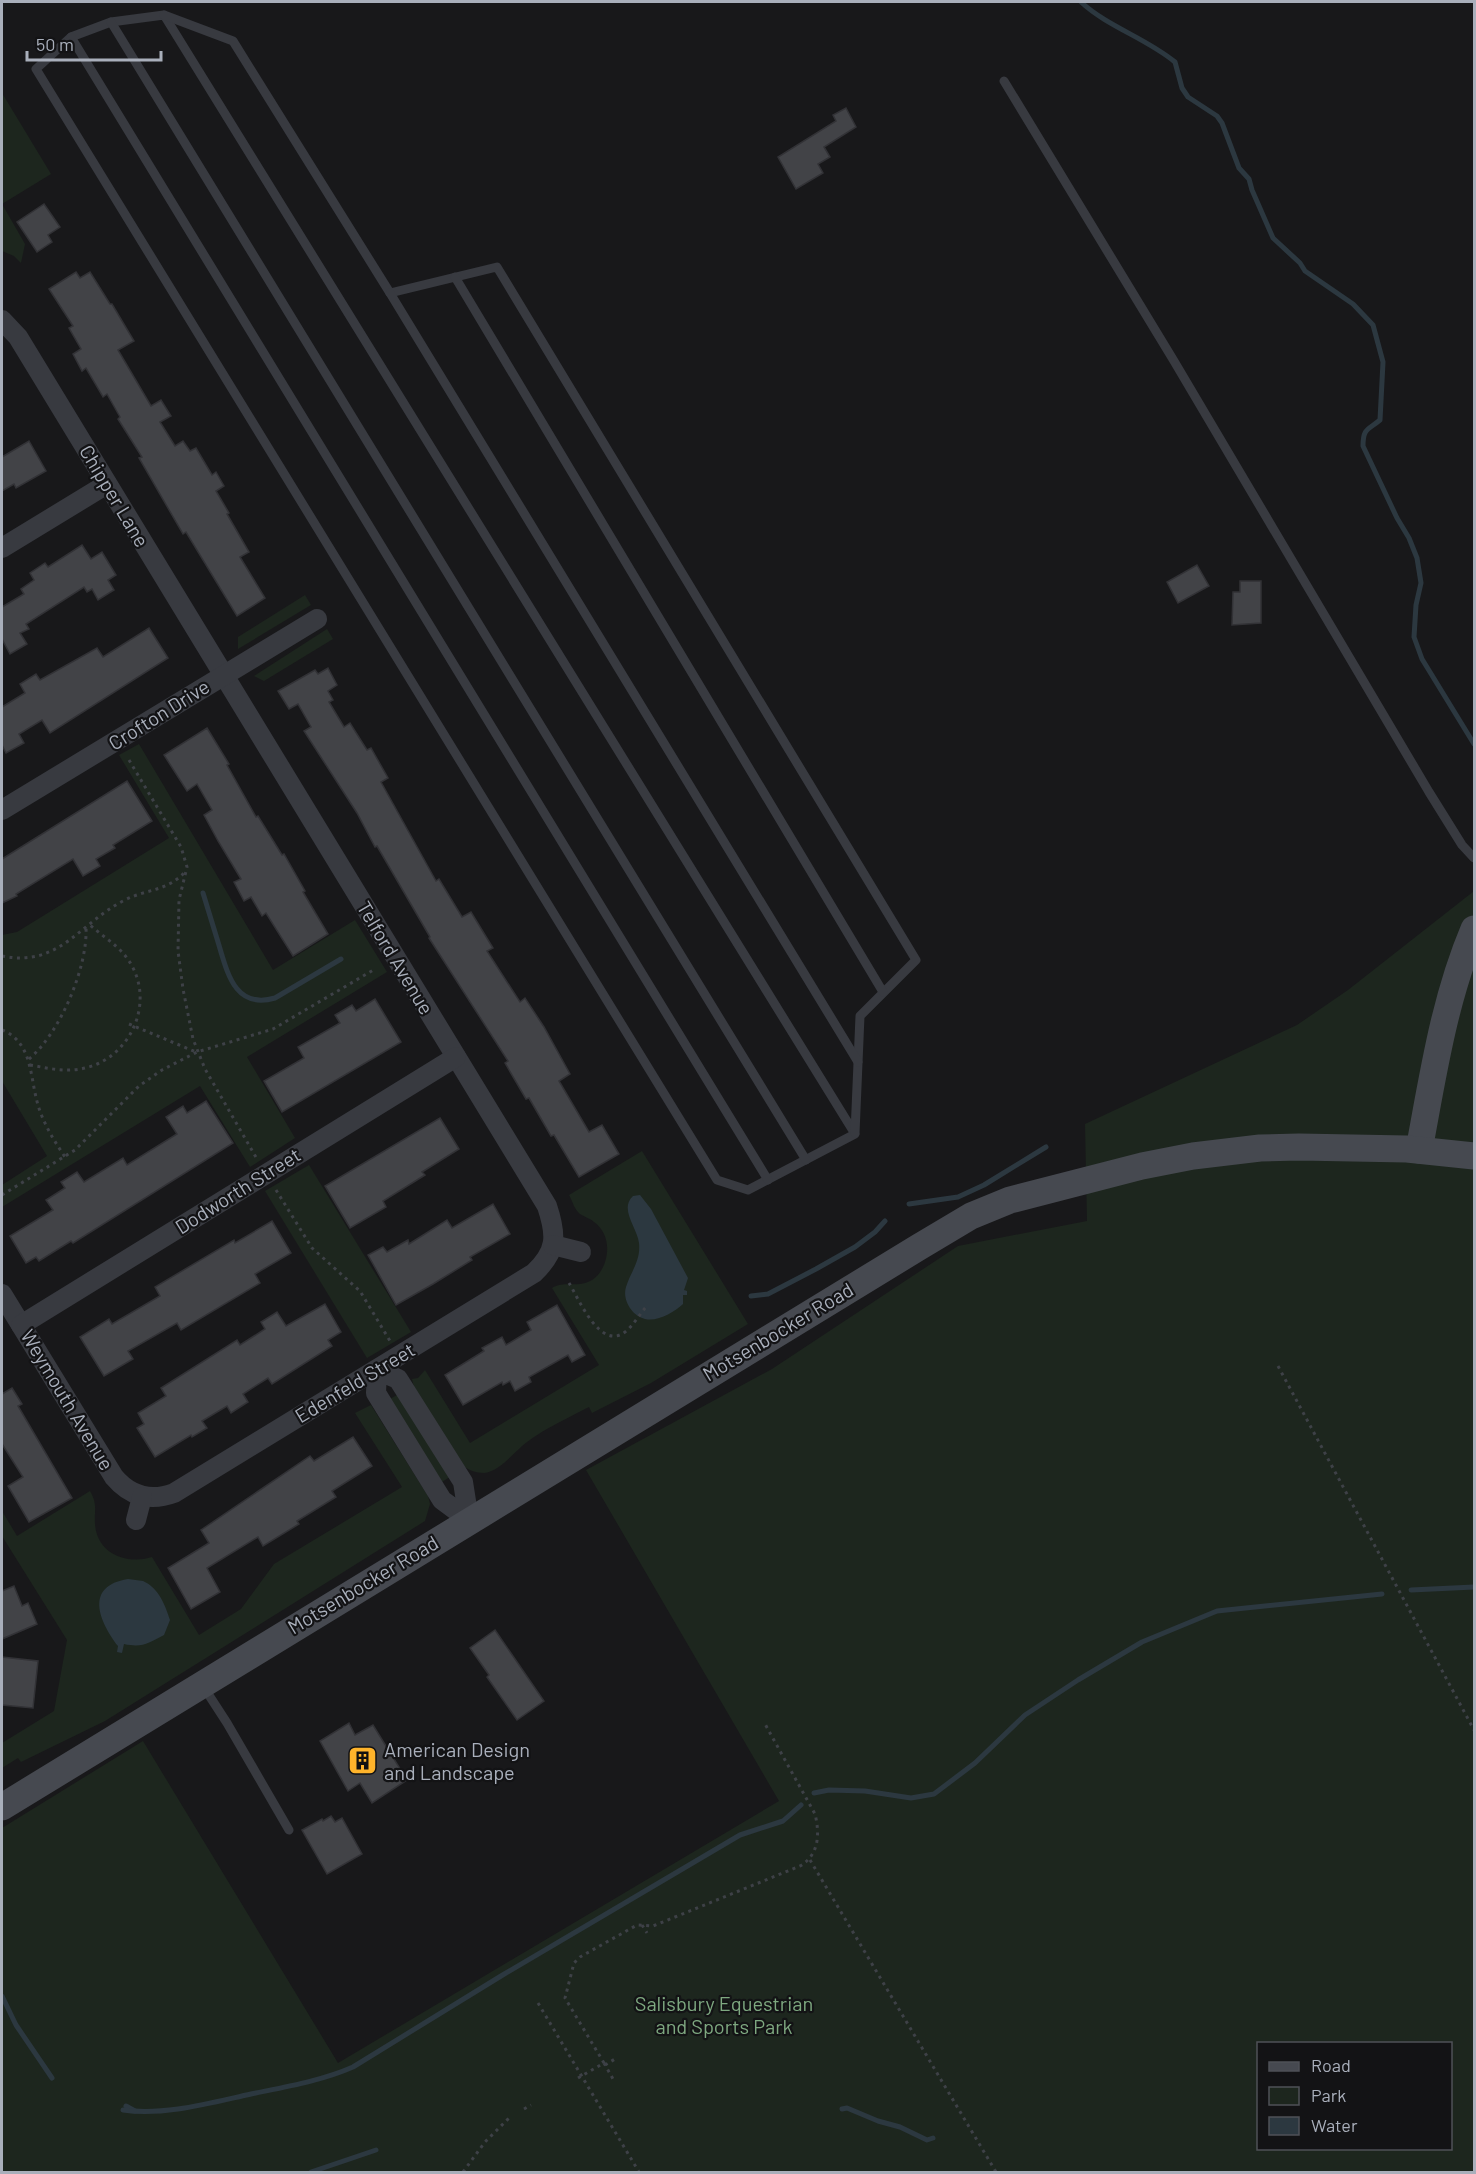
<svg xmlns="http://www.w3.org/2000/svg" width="1476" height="2174" font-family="Barlow,sans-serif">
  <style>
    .green { fill: #1d261e; fill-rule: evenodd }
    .water { fill: #2c3840 }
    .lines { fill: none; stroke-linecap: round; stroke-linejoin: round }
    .stream { stroke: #2c3840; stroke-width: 5 }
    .building { fill: #424347; stroke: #323236; stroke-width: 1.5 }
    .path { stroke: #3e4147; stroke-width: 3; stroke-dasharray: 3 4.5; stroke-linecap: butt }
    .lane { stroke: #383a40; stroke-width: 9 }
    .street { stroke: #383a40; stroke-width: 20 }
    .secondary { stroke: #464950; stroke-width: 27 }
    .labels { text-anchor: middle; stroke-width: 4.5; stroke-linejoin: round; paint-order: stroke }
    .street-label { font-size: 20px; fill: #a9afbb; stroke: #131315 }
    .poi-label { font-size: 20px; fill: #a9afbb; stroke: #131315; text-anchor: start }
    .park-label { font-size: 20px; fill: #7ea880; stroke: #131315 }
  </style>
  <rect width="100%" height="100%" fill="#18181a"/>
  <g class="green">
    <polygon points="2,93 51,174 2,204 25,244 21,263 14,256 2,251"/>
    <polygon points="305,595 311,605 238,649 238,637"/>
    <polygon points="327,629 333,639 264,681 254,676"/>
    <polygon points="139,744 273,970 355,920 387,972 247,1057 295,1138 250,1167 200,1086 2,1207 2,1185 47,1156 2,1081 2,935 17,932 169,838 119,755"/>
    <path d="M1474,891V2172H2V1828L143,1741L338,2063L779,1801L586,1470L772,1369L958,1246L1087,1221L1085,1124L1297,1025L1348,990ZM1258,2044H1450V2148H1258Z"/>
    <path d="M642,1151L748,1324L651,1383L592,1413L589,1407C568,1418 535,1433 519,1449C510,1457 497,1472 484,1473C476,1473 468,1470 462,1465L414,1387L412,1379L418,1378L425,1370L470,1443L599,1365L552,1288C563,1281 576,1287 588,1282C596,1279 601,1272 604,1265C610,1250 608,1232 594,1222C590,1218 581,1216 578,1212C574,1208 572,1200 569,1195Z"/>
    <polygon points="309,1165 411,1332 367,1358 265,1191"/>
    <polygon points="399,1394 450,1477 440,1483 388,1400"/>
    <path d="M371,1405L428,1496L430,1504L425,1521L105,1721L21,1762L18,1758L2,1768V1743L54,1711L67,1640L2,1536V1511L17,1536L90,1491C98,1505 94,1510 95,1524C97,1554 127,1565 152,1557L199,1635L241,1609L274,1564L402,1487L355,1413Z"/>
  </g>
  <g class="water">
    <path d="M640,1195L651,1209L688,1278L684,1290L687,1291V1295H683V1304C674,1312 658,1322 645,1319C632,1316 622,1300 626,1287C631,1271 641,1261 639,1243C637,1227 619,1209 633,1196Z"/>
    <path d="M128,1579C133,1580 138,1580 143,1581C159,1588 165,1605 170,1620L164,1635C148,1643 143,1648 124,1644L122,1653L117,1652L118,1646C99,1621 84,1586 128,1579Z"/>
  </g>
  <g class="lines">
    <g class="stream">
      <path d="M1081,2C1108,27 1146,38 1175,62L1182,88L1188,97L1217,116L1222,123L1239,168L1249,179L1252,190L1273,238L1300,263L1305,271L1353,304L1373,325L1383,362L1380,420C1368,430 1363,428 1363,446L1397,518L1409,538L1417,558L1421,583L1416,605L1414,637L1422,659L1474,744"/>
      <path d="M203,893C208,909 213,926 218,942C227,971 234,1010 275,998L341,959"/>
      <polyline points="909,1204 958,1197 984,1185 1046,1147"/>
      <polyline points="751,1296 768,1294 816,1269 855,1247 875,1232 885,1221"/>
      <polyline points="1411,1590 1474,1587"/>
      <polyline points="814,1793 829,1790 865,1791 911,1798 934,1794 975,1763 1025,1715 1078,1680 1142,1642 1217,1611 1382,1594"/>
      <polyline points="2,1996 16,2025 52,2078"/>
      <polyline points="126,2106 135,2111"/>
      <polyline points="842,2109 847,2108 878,2121 900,2127 927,2140 933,2138"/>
      <path d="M123,2110C164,2116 210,2103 251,2094C285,2087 321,2081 353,2067L501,1976L740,1835L783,1821L801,1805"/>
      <polyline points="311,2172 376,2150"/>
    </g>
  </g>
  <g class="building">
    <polygon points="846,108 856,127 824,147 830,157 818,164 823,173 796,189 778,157 836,121 833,115"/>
    <polygon points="44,204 60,227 48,235 52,242 37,252 17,222"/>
    <polygon points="76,272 80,278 90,272 110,304 112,304 134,341 118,350 151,406 161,400 171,416 160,422 175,446 183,441 190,451 196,448 212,475 216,472 224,486 216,491 229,513 227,514 249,552 240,557 265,598 237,616 186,532 183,534 139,458 142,457 118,419 120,417 107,394 103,397 86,368 82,371 73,354 81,349 69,328 73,326 49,289"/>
    <polygon points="29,441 46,471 16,488 14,484 2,491 2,457"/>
    <polygon points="82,545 91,559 102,552 116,575 108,580 114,590 98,600 92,589 87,592 84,587 26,624 29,629 20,633 27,644 10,654 2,639 2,607 24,594 21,589 34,580 30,573 45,563 48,567"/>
    <polygon points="1197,565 1209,586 1178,603 1167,582"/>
    <polygon points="1240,581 1261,581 1261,623 1232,625 1233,592 1240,592"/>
    <polygon points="149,628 168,658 50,733 42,720 19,734 24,743 6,753 2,745 2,707 25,693 20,684 36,674 40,680 97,648 103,657"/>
    <polygon points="328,668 337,685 328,691 333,700 329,702 344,727 350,723 367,750 371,748 388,778 381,782 436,881 439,879 462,917 471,912 493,948 487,951 520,1002 525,998 544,1027 570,1074 559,1081 589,1132 602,1125 619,1154 579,1177 554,1135 551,1136 529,1098 526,1099 505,1063 508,1061 429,938 430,937 377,846 375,847 357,813 304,731 311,727 298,704 289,709 278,691 315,670 318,674"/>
    <polygon points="207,728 229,764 227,765 256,817 258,816 282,855 284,854 305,891 303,892 328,934 293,956 266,913 262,916 251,897 244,901 234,882 241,879 218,841 204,815 212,810 197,784 187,791 164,755"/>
    <polygon points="127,781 152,821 113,845 115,848 96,859 100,866 83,876 73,859 16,894 17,896 2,903 2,859"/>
    <polygon points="375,999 401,1042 282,1112 264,1081 304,1058 298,1047 340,1023 335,1015 352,1005 356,1011"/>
    <polygon points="206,1101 233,1143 73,1243 71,1241 39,1261 36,1257 26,1263 10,1236 53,1210 46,1200 65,1188 61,1182 77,1172 84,1182 123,1158 127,1165 177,1134 166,1117 183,1106 187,1113"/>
    <polygon points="440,1118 459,1149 422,1172 425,1175 383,1201 386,1207 350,1228 325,1186"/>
    <polygon points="493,1204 510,1234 470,1257 472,1260 433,1284 396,1305 368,1255 383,1247 387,1252 408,1240 409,1244 447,1220 452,1228"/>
    <polygon points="272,1221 291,1253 255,1274 260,1283 181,1330 177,1323 128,1351 133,1359 104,1376 80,1337 109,1319 112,1324 160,1296 155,1287 234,1240 235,1243"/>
    <polygon points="325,1304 341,1332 328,1340 332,1346 272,1384 268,1378 243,1394 248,1402 231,1413 227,1406 202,1421 207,1428 192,1437 191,1435 155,1457 137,1428 144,1424 138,1413 166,1396 161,1388 237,1340 240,1345 265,1329 261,1322 277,1312 286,1326"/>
    <polygon points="557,1305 585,1355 572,1362 568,1355 529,1377 531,1382 515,1391 510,1381 503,1385 502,1382 463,1405 445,1375 484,1351 482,1348 502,1337 506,1345 531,1330 527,1322"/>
    <polygon points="12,1388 22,1404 18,1406 72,1498 29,1522 8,1486 23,1477 2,1444 2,1394"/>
    <polygon points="353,1437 372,1466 332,1491 336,1497 297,1521 299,1524 263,1546 258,1537 207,1568 220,1592 191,1609 168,1568 209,1543 201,1530 310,1456 314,1461"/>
    <polygon points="14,1586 22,1606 28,1603 37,1624 2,1639 2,1591"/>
    <polygon points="495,1630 544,1701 517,1720 487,1677 489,1675 470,1648"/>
    <polygon points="2,1657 38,1661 33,1708 2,1705"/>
    <polygon points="349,1723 355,1735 373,1725 407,1780 372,1803 360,1783 348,1791 320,1741"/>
    <polygon points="331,1816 335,1822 342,1818 362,1854 327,1874 302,1830 322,1819 323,1821"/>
  </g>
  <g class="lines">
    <g class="path">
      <polyline points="129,760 181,847 187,867 179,900 178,951 183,989 193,1039 205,1069 257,1159"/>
      <path d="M2,956C60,968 80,922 125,900C149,888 167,892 187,870"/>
      <polyline points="129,1024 196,1052"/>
      <path d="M2,1030C35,1043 29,1082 40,1111C46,1128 55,1142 65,1157"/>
      <path d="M29,1059C60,1033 88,967 86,927"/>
      <path d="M30,1065C48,1068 66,1073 85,1068C129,1058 154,1006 132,966C122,947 104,938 89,924"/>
      <polyline points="276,1190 312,1248 360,1291 390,1341"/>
      <polyline points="2,1195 75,1150 139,1086 162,1070 197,1052 273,1029 375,969"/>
      <path d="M569,1283C579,1299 600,1351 625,1332C633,1326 639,1315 646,1307"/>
      <polyline points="1278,1366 1474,1730"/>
      <polyline points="810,1860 996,2172"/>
      <polyline points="642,1925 647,1933"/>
      <polyline points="538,2003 639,2172"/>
      <polyline points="604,2063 613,2079"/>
      <polyline points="605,2065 615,2059"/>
      <path d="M578,2078L604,2063L565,1998L574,1963L580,1957L637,1925L653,1926L800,1866C819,1855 820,1834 815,1814L765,1724"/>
      <polyline points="524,2109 531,2105"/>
      <polyline points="463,2172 485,2142 509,2118"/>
    </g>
    <g class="lane">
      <polygon points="164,15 855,1134 748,1190 717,1180 36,69 71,37 111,22"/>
      <polyline points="164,15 233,41 390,293 497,267 916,960 860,1016 855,1133"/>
      <polyline points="111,22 806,1160"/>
      <polyline points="71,37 768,1180"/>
      <polyline points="1004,81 1174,361 1429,792 1462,845 1474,858"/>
      <polyline points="455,277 883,992"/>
      <polyline points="390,293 858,1062"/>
      <polyline points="203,1686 227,1723 289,1830"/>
    </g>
    <g class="street">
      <path d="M2,320L18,337L547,1206C557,1236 557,1251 534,1273L174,1493C150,1502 130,1496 114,1477L2,1294"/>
      <polyline points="2,548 107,484"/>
      <polyline points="2,810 317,619"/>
      <polyline points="553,1245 581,1252"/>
      <polyline points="21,1325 456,1057"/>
      <polygon points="377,1370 398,1379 463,1482 469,1520 442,1500 376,1393"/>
      <polyline points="136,1520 142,1497"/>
    </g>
    <g class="secondary">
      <path d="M1419,1150C1433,1075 1444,1000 1474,929"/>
      <polyline points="2,1807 919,1247 971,1216 1010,1200 1142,1166 1193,1156 1260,1148 1299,1147 1407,1149 1474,1156"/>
    </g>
  </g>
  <defs>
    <symbol id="building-square" viewBox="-11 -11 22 22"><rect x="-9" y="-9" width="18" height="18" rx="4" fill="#ffb42b" stroke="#131315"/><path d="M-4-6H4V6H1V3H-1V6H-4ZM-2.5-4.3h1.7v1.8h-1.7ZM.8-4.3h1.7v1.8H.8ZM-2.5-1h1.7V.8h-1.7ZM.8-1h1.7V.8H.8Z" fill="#111"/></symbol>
  </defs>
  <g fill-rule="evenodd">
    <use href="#building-square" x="346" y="1744" width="33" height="33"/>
  </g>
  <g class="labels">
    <g class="street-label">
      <text transform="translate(114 496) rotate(59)" y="7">Chipper Lane</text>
      <text transform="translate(159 715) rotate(-32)" y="7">Crofton Drive</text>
      <text transform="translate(395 958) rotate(59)" y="7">Telford Avenue</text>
      <text transform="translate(238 1191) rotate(-32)" y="7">Dodworth Street</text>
      <text transform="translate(778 1332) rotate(-31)" y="7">Motsenbocker Road</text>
      <text transform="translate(355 1383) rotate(-31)" y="7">Edenfeld Street</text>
      <text transform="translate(67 1400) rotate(59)" y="7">Weymouth Avenue</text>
      <text transform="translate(363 1585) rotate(-31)" y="7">Motsenbocker Road</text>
    </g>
    <g class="poi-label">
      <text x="384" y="1757">American Design<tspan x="384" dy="23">and Landscape</tspan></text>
    </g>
    <g class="park-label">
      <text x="724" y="2011">Salisbury Equestrian<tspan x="724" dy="23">and Sports Park</tspan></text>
    </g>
  </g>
  <rect width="1476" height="2174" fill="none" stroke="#a9afbb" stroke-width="6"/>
  <rect x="1257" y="2042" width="195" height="108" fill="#131315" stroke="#4f5157" stroke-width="1.5"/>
  <rect x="1269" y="2062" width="30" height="9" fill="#464950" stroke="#4f5157" stroke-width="1.5"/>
  <text x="1311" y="2072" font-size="18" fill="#a9afbb">Road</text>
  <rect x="1269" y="2087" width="30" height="18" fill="#1d261e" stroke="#4f5157" stroke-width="1.5"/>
  <text x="1311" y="2102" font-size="18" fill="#a9afbb">Park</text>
  <rect x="1269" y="2117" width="30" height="18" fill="#2c3840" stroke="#4f5157" stroke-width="1.5"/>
  <text x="1311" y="2132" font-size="18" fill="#a9afbb">Water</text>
  <path d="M27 51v9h134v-9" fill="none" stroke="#a9afbb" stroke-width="3"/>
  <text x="36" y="51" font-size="18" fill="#a9afbb" stroke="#131315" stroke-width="4.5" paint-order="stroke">50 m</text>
</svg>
